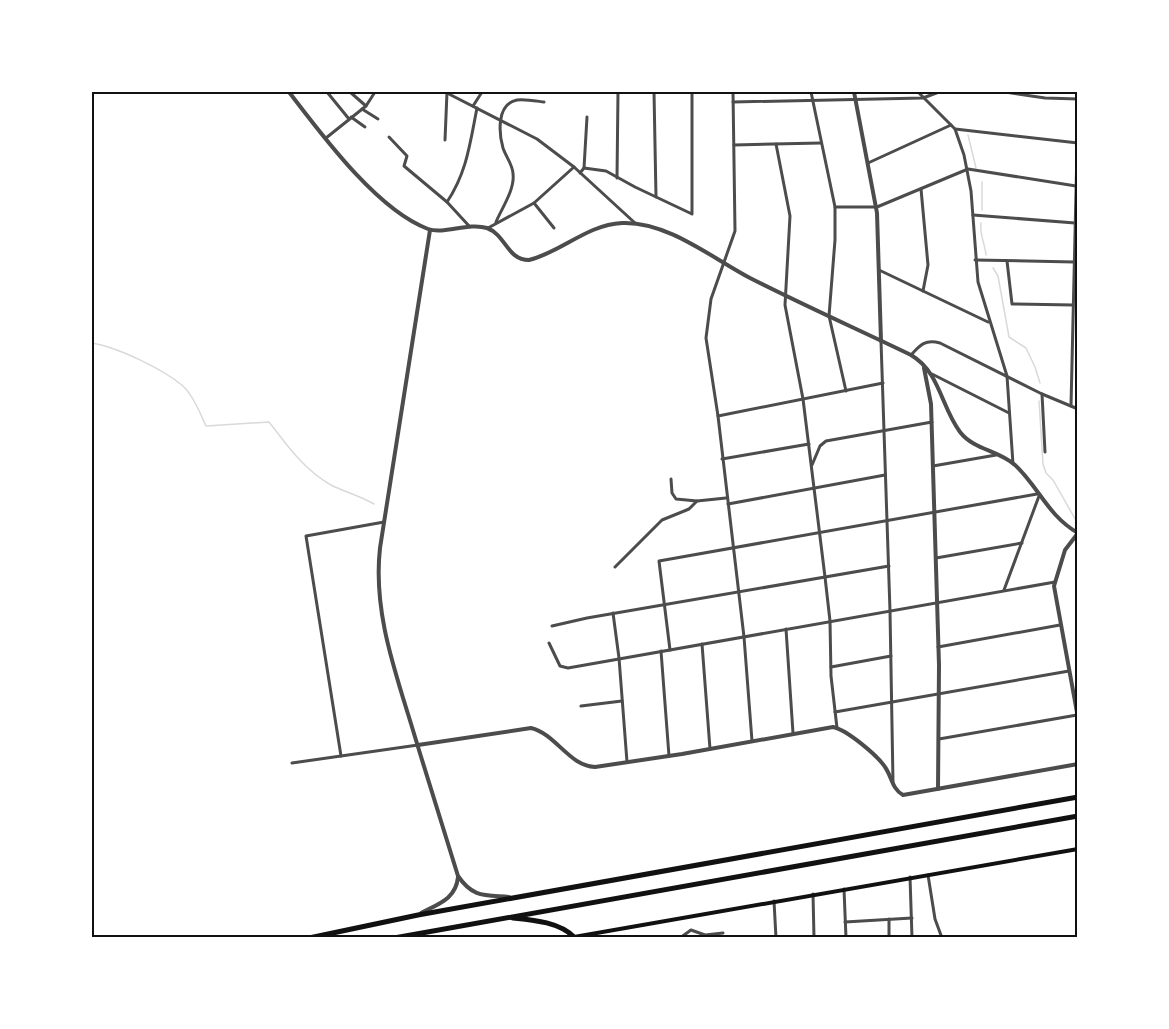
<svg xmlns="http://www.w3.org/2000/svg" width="1169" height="1029" font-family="Roboto,sans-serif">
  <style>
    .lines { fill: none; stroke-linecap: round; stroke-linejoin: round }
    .stream { stroke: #d9d9d9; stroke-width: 1.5 }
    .minor { stroke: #4c4c4c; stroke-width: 3 }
    .tertiary { stroke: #4c4c4c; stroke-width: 4 }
    .secondary { stroke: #111; stroke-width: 4 }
    .motorway { stroke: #111; stroke-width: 5 }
    .neatline { fill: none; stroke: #111; stroke-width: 2 }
  </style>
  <rect width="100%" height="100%" fill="#fff"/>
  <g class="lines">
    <g class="stream">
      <polyline points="968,135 976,168"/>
      <polyline points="982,182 982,210"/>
      <path d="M981,223C979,233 985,244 986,255"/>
      <polyline points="993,268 998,276 1009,337 1026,348 1035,367 1040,383"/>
      <path d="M92,343C117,347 163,369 183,386C194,397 200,413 206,426L269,422C287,445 304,470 331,485C345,492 360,496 374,504"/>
      <polyline points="1039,401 1043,464 1046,473 1053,480 1078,524"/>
    </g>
    <g class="minor">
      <polyline points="327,92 349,119"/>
      <polyline points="350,92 366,106"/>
      <polyline points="445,92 537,139 574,167 635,223"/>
      <polyline points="654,92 656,197"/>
      <polyline points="733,92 735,231 711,299 706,338 718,416 744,637 752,741"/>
      <polyline points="811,92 835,207 835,240 829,316 846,391"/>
      <polyline points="918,92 955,129 964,155 971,191 978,282 1007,376 1013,464"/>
      <polyline points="1005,92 1045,98 1078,99"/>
      <polyline points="733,102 923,98 939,92"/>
      <polyline points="473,106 482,92"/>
      <polyline points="362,109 378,119"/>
      <polyline points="351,117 365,127"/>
      <polyline points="955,129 1078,143"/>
      <polyline points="389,137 407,156 404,166 447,202 470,227"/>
      <polyline points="326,138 366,106 375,92"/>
      <polyline points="445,140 447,92"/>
      <polyline points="776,144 790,216 785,305 803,399 825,577 830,621 831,676 837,728"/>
      <polyline points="734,145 821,143"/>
      <polyline points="868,163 951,125"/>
      <polyline points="584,168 587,117"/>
      <polyline points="580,173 584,168 606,171 635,187 692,214 692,92"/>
      <polyline points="617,178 618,92"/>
      <polyline points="921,189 928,265 923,291"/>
      <path d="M447,202C467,172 470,143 477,108"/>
      <polyline points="534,203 554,228"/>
      <polyline points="835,207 877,207 968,169 1076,186"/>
      <polyline points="973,215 1075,223"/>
      <path d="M496,222C502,208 515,189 513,174C513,165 506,157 503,148C499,134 496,104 517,100C525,99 536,101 544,102"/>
      <polyline points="488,228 534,203 574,167"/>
      <polyline points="975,260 1074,262"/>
      <polyline points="1007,261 1012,304 1073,305"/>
      <polyline points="879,270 988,322"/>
      <polyline points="881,341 890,611 893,782"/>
      <path d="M911,355C920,345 925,339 940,343L1042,394L1078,409"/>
      <polyline points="932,374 1009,413"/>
      <polyline points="1042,394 1045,452"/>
      <polyline points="1071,406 1078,107"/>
      <polyline points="718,416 883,383"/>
      <polyline points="722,459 809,444"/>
      <polyline points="812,465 820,446 826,441 932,422"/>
      <polyline points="933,466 996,455"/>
      <polyline points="671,479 672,493 676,499 697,501 726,498"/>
      <polyline points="728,504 885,475"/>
      <polyline points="936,558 1022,543"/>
      <polyline points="615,567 662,520 689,509 697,501"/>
      <polyline points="1004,590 1039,496"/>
      <polyline points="613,613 619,658 627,762"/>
      <polyline points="552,626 587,618 889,566"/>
      <polyline points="786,629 793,733"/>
      <polyline points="549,643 560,666 568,668 1055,582"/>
      <polyline points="702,644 710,749"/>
      <polyline points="938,647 1060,625"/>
      <polyline points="670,650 659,561 1037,494"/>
      <polyline points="661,651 669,756"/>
      <polyline points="831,667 891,656"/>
      <polyline points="581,706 622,701"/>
      <polyline points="835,712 1069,671"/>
      <polyline points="939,739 1077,715"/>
      <polyline points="341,756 306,536 384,522"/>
      <polyline points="292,763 418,745"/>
      <polyline points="928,875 935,919 942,938"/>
      <polyline points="910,877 912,938"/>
      <polyline points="844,889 846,938"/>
      <polyline points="813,894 814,938"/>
      <polyline points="774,901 776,938"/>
      <polyline points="889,919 889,938"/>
      <polyline points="845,922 912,918"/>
      <polyline points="680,938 691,930 705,935 723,933"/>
    </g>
    <g class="tertiary">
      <path d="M289,92C322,135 377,210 428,229C444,235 468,222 487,228C506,235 507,260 529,260C562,252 586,225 622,223C667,221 712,258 750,278C803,305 857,329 911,355C940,372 941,407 960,432C974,450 998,450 1015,465C1038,486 1048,516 1078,533"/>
      <polyline points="854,92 877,213 881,341"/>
      <path d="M430,230L380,548C373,610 394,668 412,727C427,777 443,827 458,876C473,898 485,895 509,897"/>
      <polyline points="924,368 931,404 939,665 938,789"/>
      <polyline points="1078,533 1065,550 1054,586 1078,718"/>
      <path d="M418,745L531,728C556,734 569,766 595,767L682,754L833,727C847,730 877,755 885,767C892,777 892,789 903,795L1078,764"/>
      <path d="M421,913C438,904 456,899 458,877"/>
    </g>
    <polyline class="secondary" points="574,937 1078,849"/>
    <g class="motorway">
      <path d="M513,918C533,920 559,922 574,937"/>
      <polyline points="309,938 418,915 1078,797"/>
      <polyline points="394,938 1078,816"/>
    </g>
  </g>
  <rect width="1169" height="1029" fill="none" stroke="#ffffff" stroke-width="186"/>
  <rect x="93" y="93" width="983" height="843" class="neatline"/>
</svg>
